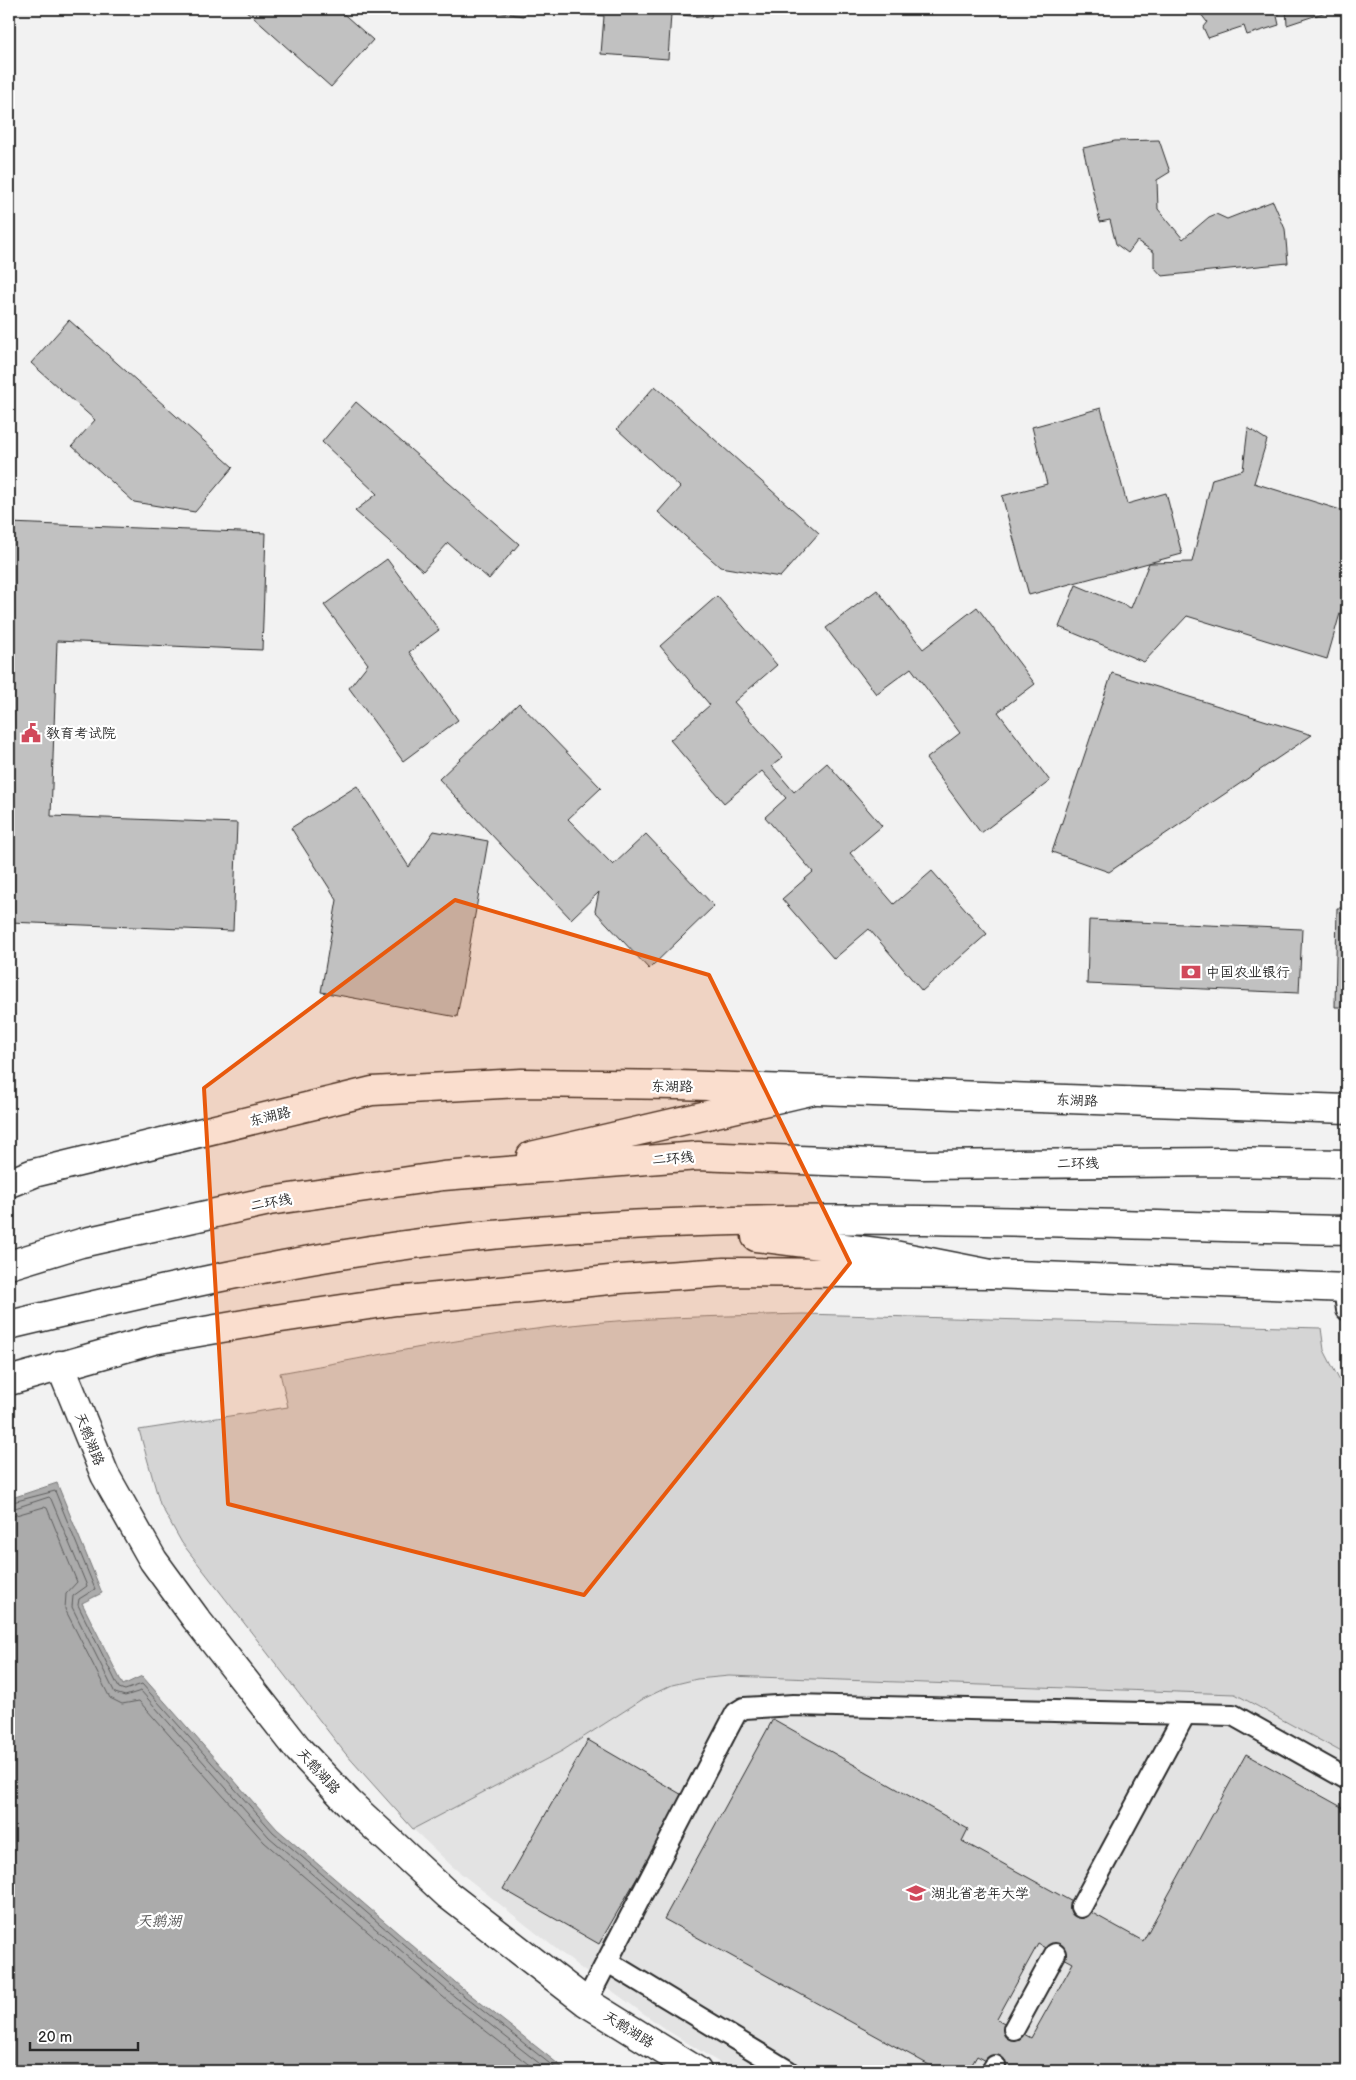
<svg xmlns="http://www.w3.org/2000/svg" width="1356" height="2080" font-family="'Balsamiq Sans','LXGW WenKai TC',sans-serif">
  <style>
    .built { fill: #e3e3e3 }
    .green { fill: #d5d5d5; stroke: #808080 }
    .water { fill: #ababab; stroke: #787878 }
    .lines { fill: none; stroke-linecap: round; stroke-linejoin: round }
    .shore { stroke: #5e5e5e; stroke-width: 1 }
    .building { fill: #c1c1c1; stroke: #2b2b2b; fill-rule: evenodd }
    .lane-casing { stroke: #2b2b2b; stroke-width: 24 }
    .street-casing { stroke: #2b2b2b; stroke-width: 31 }
    .primary-casing { stroke: #2b2b2b; stroke-width: 31 }
    .highway-casing { stroke: #2b2b2b; stroke-width: 31 }
    .lane { stroke: #fff; stroke-width: 20 }
    .street { stroke: #fff; stroke-width: 28 }
    .primary { stroke: #fff; stroke-width: 28 }
    .highway { stroke: #fff; stroke-width: 28 }
    .marked { fill: #e8590c; fill-opacity: 0.2; stroke: #e8590c; stroke-width: 4; stroke-linejoin: round }
    .labels { text-anchor: middle; stroke-width: 4.5; stroke-linejoin: round; paint-order: stroke }
    .poi-label { font-size: 14px; fill: #2b2b2b; stroke: #fff; text-anchor: start }
    .street-label { font-size: 14px; fill: #2b2b2b; stroke: #fff }
    .water-label { font-size: 15px; font-style: italic; fill: #585858; stroke: #fff }
  </style>
  <rect width="100%" height="100%" fill="#f2f2f2"/>
  <filter id="ink" filterUnits="userSpaceOnUse"><feTurbulence type="fractalNoise" baseFrequency=".02" numOctaves="2"/><feDisplacementMap in="SourceGraphic" scale="10" xChannelSelector="R" yChannelSelector="G"/><feConvolveMatrix kernelMatrix="1 2 1 2 8 2 1 2 1" color-interpolation-filters="sRGB"/></filter>
  <g filter="url(#ink)">
    <polygon class="built" points="729,1676 1235,1694 1347,1755 1347,2071 733,2071 665,2029 579,1967 453,1867 413,1829 562,1751 643,1699 671,1685 697,1679"/>
    <path class="green" d="M803,1314L1321,1328L1324,1350L1347,1395V1755L1235,1694L729,1676L697,1679L672,1685L643,1699L562,1751L413,1829L345,1753L182,1543L160,1504L139,1430L288,1407L280,1373C383,1355 486,1332 591,1323C661,1317 732,1316 803,1314Z"/>
    <polygon class="water" points="57,1483 102,1593 82,1603 123,1685 142,1676 277,1829 462,1988 567,2071 9,2071 9,1499"/>
    <g class="lines">
      <g class="shore">
        <polyline points="9,1503 55,1491 95,1589 79,1599 78,1605 119,1688 125,1690 142,1684 273,1832 459,1992 559,2071"/>
        <polyline points="9,1510 49,1497 51,1499 87,1586 73,1596 72,1607 115,1693 125,1696 141,1691 269,1837 455,1997 549,2071"/>
        <polyline points="9,1517 44,1507 47,1508 77,1582 66,1594 65,1609 110,1698 122,1704 139,1701 264,1842 450,2003 537,2071"/>
      </g>
    </g>
    <g class="building">
      <polygon points="244,9 338,9 373,40 331,87"/>
      <polygon points="479,9 531,9 523,16"/>
      <polygon points="565,9 712,9 711,18 671,14 668,59 601,54 604,16 565,13"/>
      <polygon points="1197,9 1328,9 1329,11 1287,25 1286,9 1277,16 1279,25 1247,35 1244,26 1208,38 1203,27 1207,22"/>
      <polygon points="1159,140 1170,172 1157,180 1158,209 1183,239 1209,217 1216,214 1227,219 1273,201 1285,229 1288,263 1162,276 1154,267 1154,252 1137,241 1128,253 1116,244 1110,220 1100,222 1083,148 1115,141"/>
      <polygon points="69,320 233,467 195,512 134,502 72,446 95,420 31,363"/>
      <polygon points="655,386 819,533 780,577 720,567 658,512 680,487 617,429"/>
      <polygon points="356,402 519,544 489,579 448,543 423,571 355,511 377,494 322,442"/>
      <polygon points="1101,408 1127,504 1166,493 1182,554 1029,595 1002,496 1047,484 1032,427"/>
      <polygon points="1248,428 1267,440 1254,483 1347,512 1347,589 1327,659 1187,616 1144,662 1059,627 1076,585 1131,608 1149,563 1192,562 1212,479 1243,470"/>
      <polygon points="9,523 266,533 262,650 57,641 51,816 237,823 233,931 9,922"/>
      <polygon points="387,559 439,630 409,652 458,720 403,761 349,688 368,664 324,605"/>
      <polygon points="877,590 923,649 977,607 1035,684 998,712 1050,781 981,833 926,759 960,733 911,668 876,694 826,628"/>
      <polygon points="717,596 777,665 734,702 783,757 772,766 794,792 827,763 882,826 850,853 894,904 932,871 987,934 922,991 869,929 834,959 782,899 813,872 765,817 786,798 762,771 724,803 670,740 710,705 660,646"/>
      <polygon points="1112,673 1312,735 1109,872 1052,852"/>
      <polygon points="519,703 601,788 568,819 613,865 646,834 714,906 649,969 595,911 599,892 571,919 439,779"/>
      <polygon points="357,786 409,867 434,831 488,841 457,1017 321,992 337,900 291,828"/>
      <polygon points="1337,908 1347,908 1347,1007 1335,1007"/>
      <polygon points="1089,920 1302,929 1299,993 1087,984"/>
      <path d="M773,1719L968,1829L962,1841L1143,1941L1246,1754L1347,1810V2071H1005L977,2056L968,2071H940L664,1919ZM1038,1944L1073,1963L1031,2038L997,2019Z"/>
      <polygon points="588,1740 684,1796 599,1944 503,1889"/>
    </g>
    <g class="lines">
      <defs>
        <g id="lane">
          <polyline points="1344,1288 1347,1310"/>
          <polyline points="1081,1907 1185,1714"/>
          <polyline points="608,1962 788,2071"/>
          <polyline points="586,2002 727,1730 736,1713 744,1708 793,1705 1233,1715 1347,1779"/>
          <polyline points="1014,2029 1055,1954"/>
          <polyline points="992,2071 995,2066"/>
        </g>
        <polyline id="street" points="60,1365 105,1475 153,1560 196,1619 299,1750 348,1802 448,1895 586,2002 697,2071"/>
        <g id="primary">
          <polyline points="9,1183 34,1173 372,1091 522,1083 679,1085 1347,1109"/>
          <polyline points="9,1381 153,1340 268,1320 396,1301 620,1279 724,1272 991,1274 1347,1288"/>
        </g>
        <g id="highway">
          <polyline points="531,1156 810,1091"/>
          <polyline points="756,1237 884,1253 991,1274"/>
          <polyline points="9,1265 81,1243 269,1201 443,1176 698,1156 923,1165 1221,1162 1347,1164"/>
          <path d="M9,1325C165,1288 321,1252 481,1236C768,1207 1059,1224 1347,1230"/>
        </g>
      </defs>
      <use href="#lane" class="lane-casing"/>
      <use href="#street" class="street-casing"/>
      <use href="#primary" class="primary-casing"/>
      <use href="#highway" class="highway-casing"/>
      <use href="#lane" class="lane"/>
      <use href="#street" class="street"/>
      <use href="#primary" class="primary"/>
      <use href="#highway" class="highway"/>
    </g>
  </g>
  <path class="marked" d="M455,900L709,975L850,1263L584,1595L228,1504L204,1088Z"/>
  <defs>
    <symbol id="civic-bare" viewBox="-9 -9 18 18"><path d="M-.6-6.5H3V-4.5H.6V-3L4-1V1h2V6H-6V1h2V-1L-.6-3ZM-1.2 2.5V6h2.4V2.5Z" fill="#d1495b" stroke="#fff" stroke-width="2.5" paint-order="stroke"/></symbol>
    <symbol id="bank-bare" viewBox="-9 -9 18 18"><path d="M-6-4H6V4H-6ZM0-2.3a2.3 2.3 0 1 0 0 4.6a2.3 2.3 0 1 0 0-4.6Z" fill="#d1495b" stroke="#fff" stroke-width="2.5" paint-order="stroke"/></symbol>
    <symbol id="university-bare" viewBox="-9 -9 18 18"><path d="M0-5L7-2L0 1L-7-2ZM-4 1L0 2.5L4 1V4Q0 6-4 4Z" fill="#d1495b" stroke="#fff" stroke-width="2.5" paint-order="stroke"/></symbol>
  </defs>
  <g fill-rule="evenodd">
    <use href="#civic-bare" x="17" y="719" width="28" height="28"/>
    <use href="#bank-bare" x="1177" y="958" width="28" height="28"/>
    <use href="#university-bare" x="902" y="1879" width="28" height="28"/>
  </g>
  <g class="labels">
    <g class="poi-label">
      <text x="46" y="738">教育考试院</text>
      <text x="1206" y="977">中国农业银行</text>
      <text x="931" y="1898">湖北省老年大学</text>
    </g>
    <g class="street-label">
      <text transform="translate(672 1086) rotate(1)" y="5">东湖路</text>
      <text transform="translate(1077 1100) rotate(2)" y="5">东湖路</text>
      <text transform="translate(270 1116) rotate(-14)" y="5">东湖路</text>
      <text transform="translate(673 1158) rotate(-4)" y="5">二环线</text>
      <text transform="translate(1078 1163) rotate(-1)" y="5">二环线</text>
      <text transform="translate(271 1202) rotate(-10)" y="5">二环线</text>
      <text transform="translate(90 1439) rotate(68)" y="5">天鹅湖路</text>
      <text transform="translate(319 1771) rotate(48)" y="5">天鹅湖路</text>
      <text transform="translate(629 2029) rotate(32)" y="5">天鹅湖路</text>
    </g>
    <g class="water-label">
      <text x="159" y="1926">天鹅湖</text>
    </g>
  </g>
  <rect width="1356" height="2080" fill="none" stroke="#fff" stroke-width="30"/>
  <rect x="15" y="15" width="1326" height="2050" fill="none" stroke="#2b2b2b" stroke-width="2" filter="url(#ink)"/>
  <path d="M30 2042v8h108v-8" fill="none" stroke="#2b2b2b" stroke-width="2.5"/>
  <text x="38" y="2042" font-size="15" fill="#2b2b2b" stroke="#ffffff" stroke-width="4" paint-order="stroke">20 m</text>
</svg>
